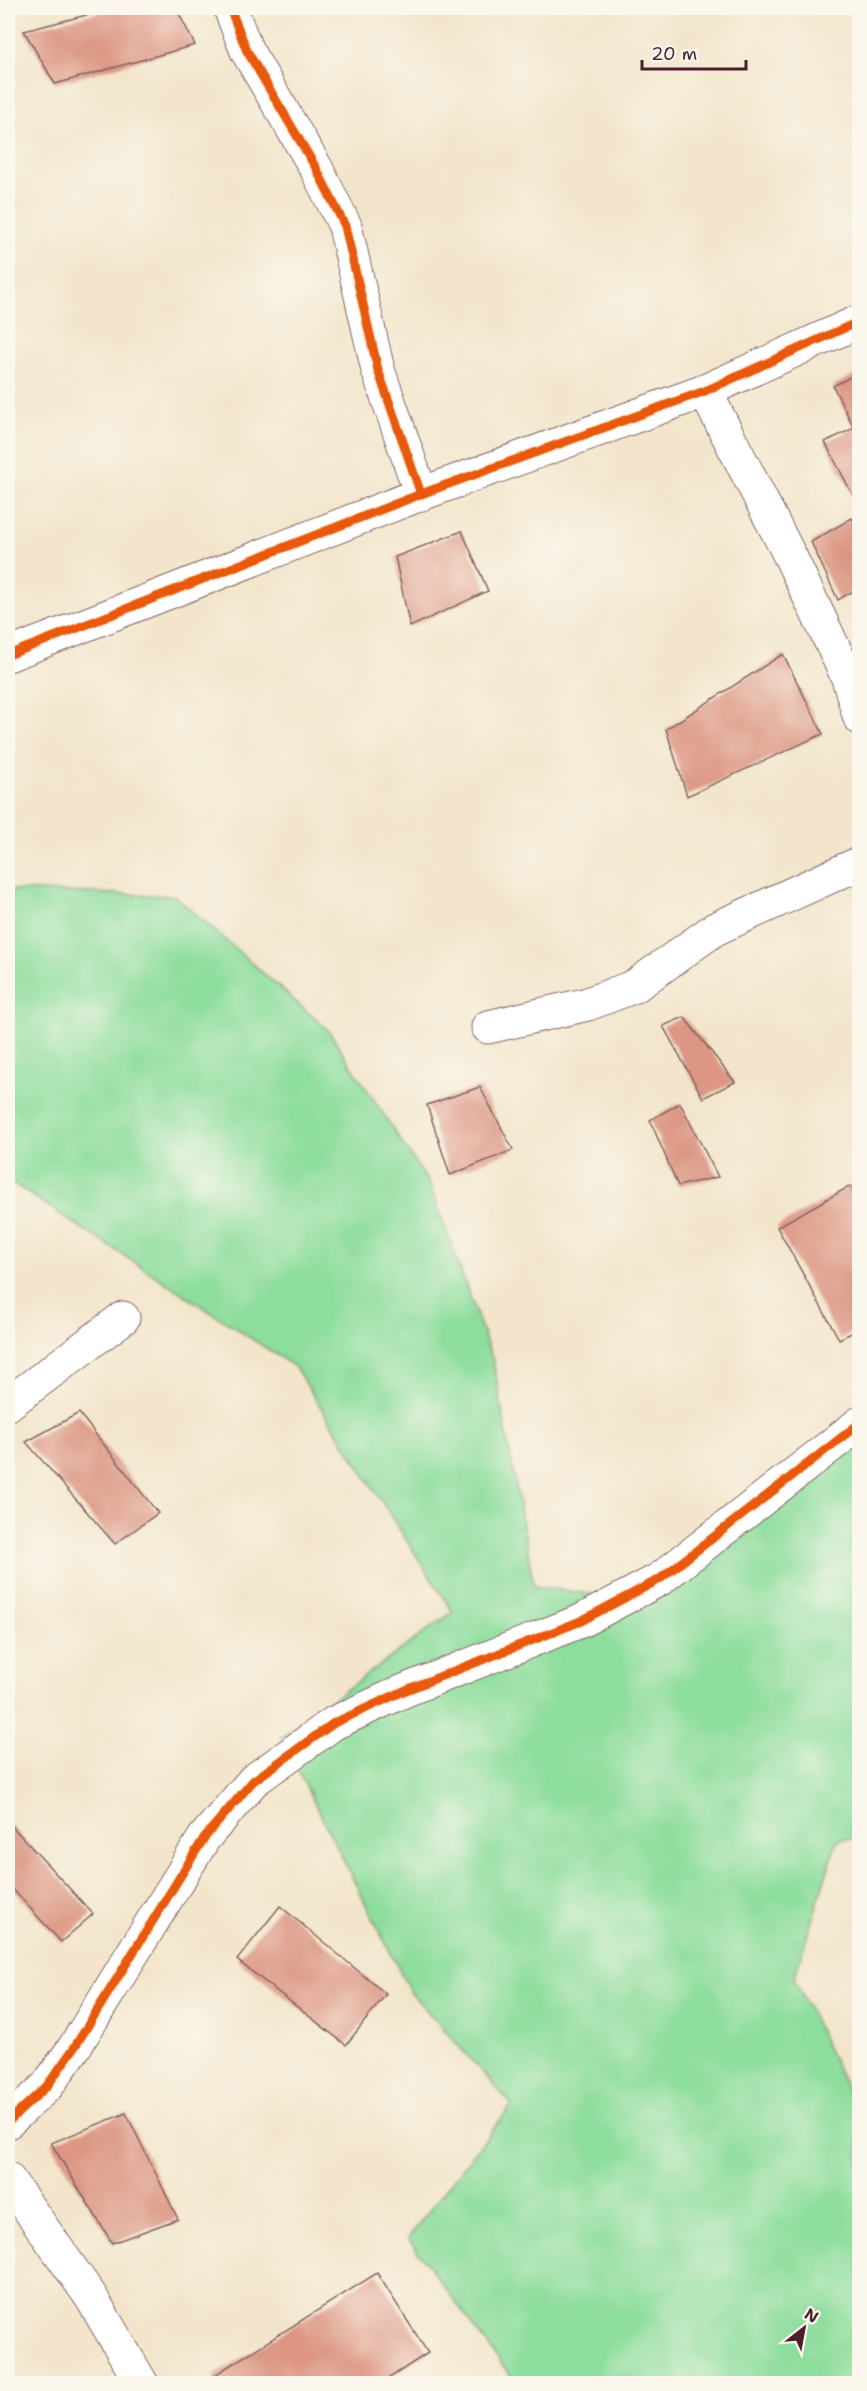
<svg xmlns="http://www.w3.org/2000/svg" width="867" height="2391" font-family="'Shantell Sans',sans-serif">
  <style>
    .green { fill: #8ddd9d; stroke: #6c7e64; stroke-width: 1.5 }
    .building { fill: #dc9683 }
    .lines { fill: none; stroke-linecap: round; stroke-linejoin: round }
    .minor-casing { stroke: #856463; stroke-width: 35 }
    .minor { stroke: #fff; stroke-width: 33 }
    .cycleway-casing { stroke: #fbf7ec; stroke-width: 13 }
    .cycleway { stroke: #e8590c; stroke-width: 9 }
  </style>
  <rect width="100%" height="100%" fill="#fbf7ec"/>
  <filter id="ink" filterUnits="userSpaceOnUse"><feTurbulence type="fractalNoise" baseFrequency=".0167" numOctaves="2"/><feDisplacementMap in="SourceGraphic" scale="12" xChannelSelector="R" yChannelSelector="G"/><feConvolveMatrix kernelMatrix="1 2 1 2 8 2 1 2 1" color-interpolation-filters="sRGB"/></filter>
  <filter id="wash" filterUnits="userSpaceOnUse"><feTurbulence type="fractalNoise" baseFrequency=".008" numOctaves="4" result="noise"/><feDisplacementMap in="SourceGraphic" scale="24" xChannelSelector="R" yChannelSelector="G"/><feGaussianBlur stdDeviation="1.35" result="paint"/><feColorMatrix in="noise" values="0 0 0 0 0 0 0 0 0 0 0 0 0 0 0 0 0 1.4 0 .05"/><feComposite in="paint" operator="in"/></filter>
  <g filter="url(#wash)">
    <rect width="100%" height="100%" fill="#f2e5cb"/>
    <polygon class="green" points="8,890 175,896 328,1030 430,1185 493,1361 534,1586 652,1603 859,1432 859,1838 837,1840 794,1978 859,2115 859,2383 516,2383 408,2238 512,2105 411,1993 281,1737 453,1612 295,1367 8,1180"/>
    <g id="blocks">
      <g class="building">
        <polygon points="114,8 176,8 195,45 55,84 24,31"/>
        <polygon points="860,372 860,504 858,505 825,442 854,428 833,386"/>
        <polygon points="852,518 860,531 860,587 838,600 811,542"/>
        <polygon points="462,531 488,591 410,627 395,557"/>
        <polygon points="783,654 823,734 687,796 666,729"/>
        <polygon points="684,1017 735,1082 703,1098 663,1026"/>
        <polygon points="480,1087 513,1150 450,1175 427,1105"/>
        <polygon points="680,1103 718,1177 678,1186 650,1120"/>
        <polygon points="850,1186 860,1204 860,1329 839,1339 777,1227"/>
        <polygon points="79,1413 158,1513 115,1544 26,1442"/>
        <polygon points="8,1822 93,1914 61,1942 8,1884"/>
        <polygon points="280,1906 386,1994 346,2045 237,1960"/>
        <polygon points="126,2113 178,2219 112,2243 51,2143"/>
        <polygon points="377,2273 428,2353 380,2384 218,2384 213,2376"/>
      </g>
    </g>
  </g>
  <g filter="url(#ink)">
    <use href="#blocks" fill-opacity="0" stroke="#856463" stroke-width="1.5"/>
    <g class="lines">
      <defs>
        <g id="minor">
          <polyline points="230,8 247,51 316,168 345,226 378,370 421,494"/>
          <polyline points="705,391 791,558 848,678 860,718"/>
          <polyline points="8,655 421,494 705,391 860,321"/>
          <polyline points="488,1027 588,1004 635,986 715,929 860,863"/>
          <polyline points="8,1404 123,1318"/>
          <polyline points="8,2122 47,2086 74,2048 204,1838 253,1781 334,1723 406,1690 581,1621 660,1579 860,1423"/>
          <polyline points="8,2179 91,2297 142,2384"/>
        </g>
      </defs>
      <use href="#minor" class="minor-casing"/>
      <use href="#minor" class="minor"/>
      <defs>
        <g id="cycleway">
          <polyline points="230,8 247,51 316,168 345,226 378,370 421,494"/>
          <polyline points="8,655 421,494 705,391 860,321"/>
          <polyline points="8,2122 47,2086 74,2048 204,1838 253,1781 334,1723 406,1690 581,1621 660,1579 860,1423"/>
        </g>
      </defs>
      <use href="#cycleway" class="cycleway-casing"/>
      <use href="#cycleway" class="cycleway"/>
    </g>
  </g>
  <rect width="867" height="2391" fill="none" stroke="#fbf7ec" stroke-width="30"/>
  <g transform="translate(804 2328) rotate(31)" stroke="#fbf7ec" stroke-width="4.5" paint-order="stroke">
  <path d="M0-4.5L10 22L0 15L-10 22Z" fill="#4a1f2b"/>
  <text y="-9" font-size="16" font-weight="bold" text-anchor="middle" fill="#4a1f2b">N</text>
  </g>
  <path d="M642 60v9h104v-9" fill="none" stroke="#4a1f2b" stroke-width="3"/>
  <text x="651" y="60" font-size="18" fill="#4a1f2b" stroke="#fbf7ec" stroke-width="4.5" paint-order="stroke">20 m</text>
</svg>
